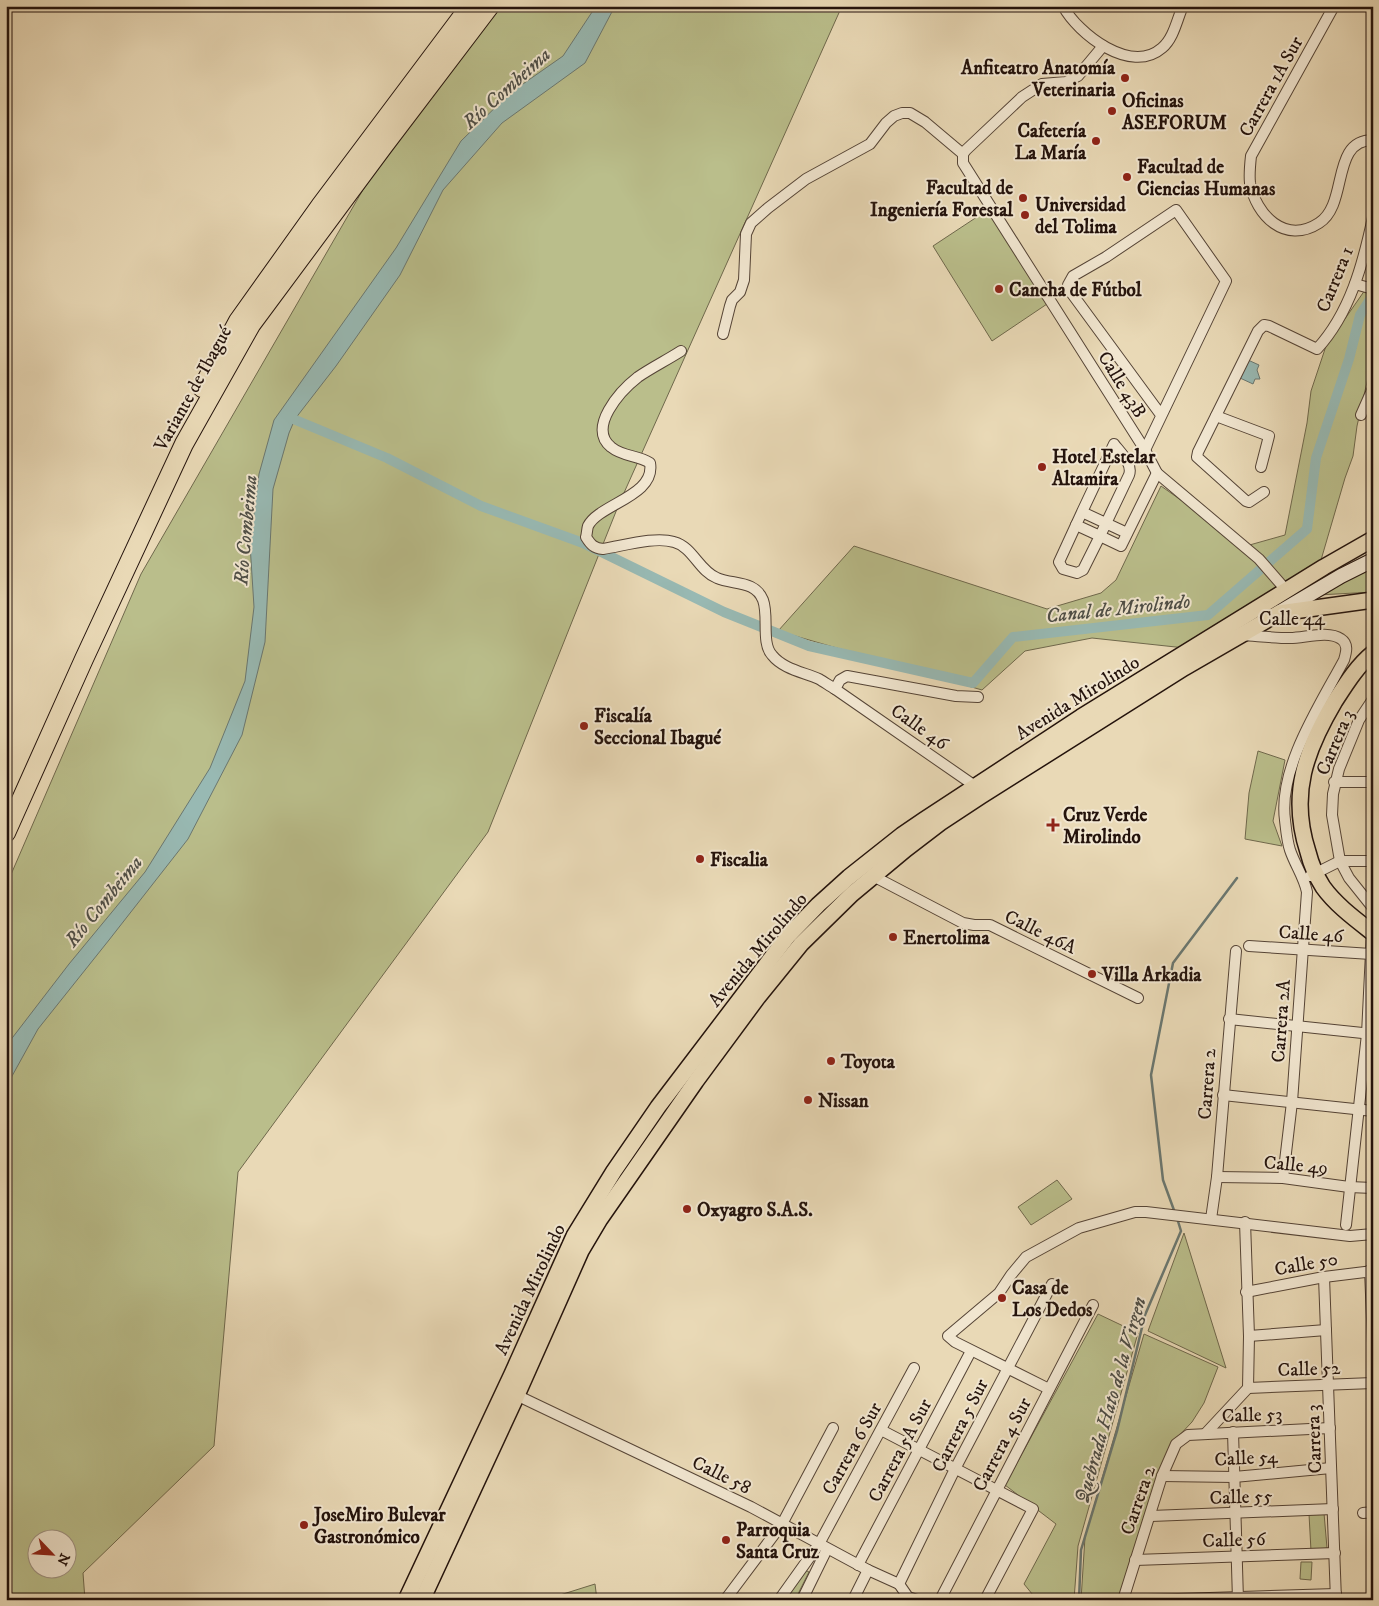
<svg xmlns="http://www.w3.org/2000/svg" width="1379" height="1606" font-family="'IM FELL DW Pica',serif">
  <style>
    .green { fill: #babe8b; stroke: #6f684c; fill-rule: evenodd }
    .water { fill: #98b9b3; stroke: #6a7770 }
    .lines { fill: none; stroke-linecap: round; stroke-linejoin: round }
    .stream { stroke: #6a7770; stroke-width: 2.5 }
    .canal { stroke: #98b9b3; stroke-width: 10 }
    .street-casing { stroke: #554436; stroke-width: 12 }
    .secondary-casing { stroke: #24130c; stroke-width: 16 }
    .primary-casing { stroke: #24130c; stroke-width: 18 }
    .highway-casing { stroke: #24130c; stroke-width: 20 }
    .street { stroke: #f1e6d0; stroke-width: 10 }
    .secondary { stroke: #f1e6d0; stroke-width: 14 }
    .primary { stroke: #e9d9b6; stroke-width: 15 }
    .highway { stroke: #e9d9b6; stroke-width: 18 }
    .poi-dot { fill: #8f2418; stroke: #f1e6d0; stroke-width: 2 }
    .labels { text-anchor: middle; stroke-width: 4; stroke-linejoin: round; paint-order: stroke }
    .poi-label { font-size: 19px; font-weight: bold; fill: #24130c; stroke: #f1e6d0; text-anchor: start }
    .street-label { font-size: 19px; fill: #24130c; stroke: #f1e6d0 }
    .water-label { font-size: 20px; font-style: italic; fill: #4d4d46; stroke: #f1e6d0 }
  </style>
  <rect width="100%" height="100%" fill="#e9d9b6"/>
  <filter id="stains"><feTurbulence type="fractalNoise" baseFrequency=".004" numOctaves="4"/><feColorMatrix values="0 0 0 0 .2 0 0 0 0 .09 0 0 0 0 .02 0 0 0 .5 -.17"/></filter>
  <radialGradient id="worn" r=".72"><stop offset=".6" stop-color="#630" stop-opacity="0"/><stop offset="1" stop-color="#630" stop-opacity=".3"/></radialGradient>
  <g class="green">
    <path d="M498,6H842L619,504L488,832L238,1172L214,1446L83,1573L85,1600H6V886L141,574L368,181ZM38,1538H68V1568H38Z"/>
    <polygon points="989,209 1047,304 992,341 933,246"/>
    <polygon points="1365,290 1373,295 1372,360 1357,426 1353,456 1345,478 1321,560 1185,648 1092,638 1025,651 982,690 778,631 854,546 1047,609 1101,593 1116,580 1161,486 1246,546 1285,535 1307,423 1311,391 1326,346"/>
    <polygon points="1373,566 1373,592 1318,595"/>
    <polygon points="1258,751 1285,760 1273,821 1282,846 1245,839 1249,793"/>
    <polygon points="1057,1180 1072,1199 1031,1225 1018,1207"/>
    <polygon points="1184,1233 1226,1368 1148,1331"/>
    <polygon points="1098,1314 1138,1333 1078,1546 1074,1600 1037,1600 1024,1584 1056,1524 1005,1485"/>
    <polygon points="1144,1334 1218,1367 1204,1403 1192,1422 1172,1443 1121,1600 1081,1600 1085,1537"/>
    <polygon points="1324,1513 1327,1548 1311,1551 1309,1514"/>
    <polygon points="1301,1562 1312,1562 1311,1580 1300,1579"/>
    <polygon points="805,1570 809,1572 795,1600 783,1600"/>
    <polygon points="595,1584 597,1600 558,1600 560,1595"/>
  </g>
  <g class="water">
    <polygon points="596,6 615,6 585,63 502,123 443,190 400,275 336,366 295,419 289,433 273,489 265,642 242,735 188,839 109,940 38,1029 6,1087 6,1046 69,964 145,872 210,768 245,681 254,607 250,544 259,474 274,420 396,248 461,141 510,93 563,56"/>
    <polygon points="1248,360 1259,365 1257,370 1260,379 1255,379 1253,384 1240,378"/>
  </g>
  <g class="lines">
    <g class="stream">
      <polyline points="1175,1213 1163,1180 1151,1075 1173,963 1237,878"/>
      <polyline points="1079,1600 1081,1550 1117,1431 1145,1315 1181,1231 1177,1218"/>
    </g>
    <polyline class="canal" points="286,416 387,458 481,506 583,543 724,612 809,646 973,683 1013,637 1208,615 1307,529 1316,458 1349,359 1360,315 1373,295"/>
    <defs>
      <g id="street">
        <path d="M1063,6C1078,34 1131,75 1162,48C1174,38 1177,19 1183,6"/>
        <path d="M1334,6L1251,156C1250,165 1249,174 1250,183C1256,215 1285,245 1319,223C1349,204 1330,140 1373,140"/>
        <polyline points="1103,46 1078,76 1066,82 1042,84 1022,97 966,150 963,154 963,163 1145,450 1157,473 1259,559 1286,590"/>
        <polyline points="1355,284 1373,289"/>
        <polyline points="723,334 730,306 732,300 740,292 744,280 746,234 751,223 768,208 806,179 870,144 886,123 894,116 902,113 910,113 925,122 963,154"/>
        <path d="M681,351C667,360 651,368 638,377C620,391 587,428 611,447C623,457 638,455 650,463C656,496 599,504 588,526C587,529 587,534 586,537C591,545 594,548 603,549C623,546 655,536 674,542C693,547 699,571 717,578C733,585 755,580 763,600C769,616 761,643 772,655C783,669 803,672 819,679C824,682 830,686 835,689L975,786L978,791"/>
        <polyline points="1361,415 1373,388"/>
        <polyline points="1216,416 1269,436 1261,467"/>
        <polyline points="1145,450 1226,281 1176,210 1106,257 1073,276 1068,285 1070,291 1161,415"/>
        <path d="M1264,492L1249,502L1246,501L1197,457L1198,452L1258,331L1264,325L1269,326L1317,349C1350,313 1363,264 1373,217"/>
        <path d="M1082,512L1114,444C1121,453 1133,464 1129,475L1100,536L1076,525L1082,512L1127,533"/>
        <polyline points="1076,525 1059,562 1063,569 1077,573 1083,570 1100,536 1121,546 1157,473"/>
        <path d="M1242,635C1258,636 1274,638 1290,638C1305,638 1328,630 1341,639C1349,644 1346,653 1344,660C1320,705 1278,768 1285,820C1286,829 1287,841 1290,850C1295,865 1304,877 1307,892L1292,1102L1283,1178"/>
        <polyline points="835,689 840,680 847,676 956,696 978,697"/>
        <polyline points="1373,699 1359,720 1339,769 1333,794 1332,815 1340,861 1349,878 1373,908"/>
        <polyline points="1334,782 1373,782"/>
        <polyline points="873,876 963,923 974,925 990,925 1138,998"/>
        <polyline points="1310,876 1340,861 1373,861"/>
        <polyline points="1249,946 1371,954"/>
        <polyline points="1229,1019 1372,1034"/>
        <polyline points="1223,1095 1373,1111"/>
        <polyline points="1217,1177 1283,1178 1349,1187 1373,1188"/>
        <polyline points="1211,1219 1217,1177 1236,951"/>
        <polyline points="1346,1225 1367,1034 1372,932"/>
        <polyline points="1370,1270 1373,1343"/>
        <polyline points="1324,1277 1336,1600"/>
        <polyline points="1246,1292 1324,1277 1373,1271"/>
        <polyline points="1249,1336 1326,1330"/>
        <polyline points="1248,1388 1373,1383"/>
        <polyline points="1049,1389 955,1342 948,1336 999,1293 1011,1275 1026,1257 1079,1228 1135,1212 1146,1212 1350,1236 1373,1234"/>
        <polyline points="512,1393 751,1507 868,1570 899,1584 908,1597 917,1600"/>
        <polyline points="881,1430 1033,1509 985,1600"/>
        <polyline points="1233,1432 1238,1600"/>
        <polyline points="1206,1433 1248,1388 1249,1336 1245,1222"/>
        <polyline points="1162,1476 1234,1477 1331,1468"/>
        <polyline points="1363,1513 1373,1512"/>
        <polyline points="1151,1516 1333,1509"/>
        <polyline points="1135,1560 1335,1553"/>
        <polyline points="858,1565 971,1351"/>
        <polyline points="899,1584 955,1469 1052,1284"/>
        <polyline points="725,1600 782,1524 833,1428"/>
        <polyline points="779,1600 819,1544 914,1368"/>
        <polyline points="802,1600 827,1549"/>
        <polyline points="853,1600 868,1570"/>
        <polyline points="940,1600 1093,1305"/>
        <polyline points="1123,1600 1162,1476 1176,1444 1188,1435 1330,1428"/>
        <polyline points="1147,1600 1336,1594"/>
      </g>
      <polyline id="secondary" points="1280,612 1341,576 1373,560"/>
      <g id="primary">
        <path d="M1373,653C1357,666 1346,684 1335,701C1306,750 1289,794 1308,852C1311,864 1316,876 1323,887C1336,905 1355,919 1373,933"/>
        <polyline points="406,1600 512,1374 574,1236 614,1171 658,1107 788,936 818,905 849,877 902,835 924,820 1081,717 1324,567 1373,539"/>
        <polyline points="422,1600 517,1395 581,1251 600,1219 696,1081 758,997 801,944 852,894 906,849 940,823 981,796 1184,668 1279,613 1373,600"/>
      </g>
      <g id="highway">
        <polyline points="202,388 238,321 320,206 470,6"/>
        <polyline points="6,833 84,659 184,444 251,325 383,147 490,6"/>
      </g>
    </defs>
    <use href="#street" class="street-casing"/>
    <use href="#secondary" class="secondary-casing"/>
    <use href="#primary" class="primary-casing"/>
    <use href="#highway" class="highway-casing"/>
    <use href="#street" class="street"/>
    <use href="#secondary" class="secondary"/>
    <use href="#primary" class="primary"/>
    <use href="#highway" class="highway"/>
  </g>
  <g class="poi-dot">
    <circle cx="1125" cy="78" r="5"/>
    <circle cx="1112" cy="111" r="5"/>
    <circle cx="1096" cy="141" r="5"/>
    <circle cx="1127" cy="177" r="5"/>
    <circle cx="1023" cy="198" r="5"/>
    <circle cx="1025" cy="215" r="5"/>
    <circle cx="999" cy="289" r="5"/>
    <circle cx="1042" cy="467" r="5"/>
    <circle cx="584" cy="726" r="5"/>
    <path d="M1050.5 817.5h5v5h5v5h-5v5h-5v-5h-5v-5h5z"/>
    <circle cx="700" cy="859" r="5"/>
    <circle cx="893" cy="937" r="5"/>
    <circle cx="1092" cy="974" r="5"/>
    <circle cx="831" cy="1061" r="5"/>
    <circle cx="808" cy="1100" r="5"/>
    <circle cx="687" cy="1209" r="5"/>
    <circle cx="1002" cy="1298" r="5"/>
    <circle cx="304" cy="1525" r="5"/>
    <circle cx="726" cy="1540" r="5"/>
  </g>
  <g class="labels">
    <g class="poi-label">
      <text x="1115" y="74" text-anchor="end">Anfiteatro Anatomía<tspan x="1115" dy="22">Veterinaria</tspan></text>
      <text x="1122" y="107">Oficinas<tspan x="1122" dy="22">ASEFORUM</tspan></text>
      <text x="1086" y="137" text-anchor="end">Cafetería<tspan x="1086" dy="22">La María</tspan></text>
      <text x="1137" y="173">Facultad de<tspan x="1137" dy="22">Ciencias Humanas</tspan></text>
      <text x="1013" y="194" text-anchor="end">Facultad de<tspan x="1013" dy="22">Ingeniería Forestal</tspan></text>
      <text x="1035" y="211">Universidad<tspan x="1035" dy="22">del Tolima</tspan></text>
      <text x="1009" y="296">Cancha de Fútbol</text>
      <text x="1052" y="463">Hotel Estelar<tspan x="1052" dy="22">Altamira</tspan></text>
      <text x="594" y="722">Fiscalía<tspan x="594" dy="22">Seccional Ibagué</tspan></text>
      <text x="1063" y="821">Cruz Verde<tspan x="1063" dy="22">Mirolindo</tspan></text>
      <text x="710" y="866">Fiscalia</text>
      <text x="903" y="944">Enertolima</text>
      <text x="1102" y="981">Villa Arkadia</text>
      <text x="841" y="1068">Toyota</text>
      <text x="818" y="1107">Nissan</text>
      <text x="697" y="1216">Oxyagro S.A.S.</text>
      <text x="1012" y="1294">Casa de<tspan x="1012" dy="22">Los Dedos</tspan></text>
      <text x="314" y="1521">JoseMiro Bulevar<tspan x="314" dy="22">Gastronómico</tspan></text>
      <text x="736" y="1536">Parroquia<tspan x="736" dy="22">Santa Cruz</tspan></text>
    </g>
    <g class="street-label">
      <text transform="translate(1270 86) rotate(-61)" y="7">Carrera 1A Sur</text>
      <text transform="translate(1334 279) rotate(-68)" y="7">Carrera 1</text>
      <text transform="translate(1123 384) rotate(58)" y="7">Calle 43B</text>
      <text transform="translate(192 388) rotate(-61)" y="7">Variante de Ibagué</text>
      <text x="1292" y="625">Calle 44</text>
      <text transform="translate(1077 697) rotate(-32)" y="7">Avenida Mirolindo</text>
      <text transform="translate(920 726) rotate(35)" y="7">Calle 46</text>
      <text transform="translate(1334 742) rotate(-67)" y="7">Carrera 3</text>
      <text transform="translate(1041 931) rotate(26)" y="7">Calle 46A</text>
      <text transform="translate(1311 933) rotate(4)" y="7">Calle 46</text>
      <text transform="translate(757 949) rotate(-50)" y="7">Avenida Mirolindo</text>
      <text transform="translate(1280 1021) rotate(-86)" y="7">Carrera 2A</text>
      <text transform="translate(1206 1084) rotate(-86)" y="7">Carrera 2</text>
      <text transform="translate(1296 1164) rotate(5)" y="7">Calle 49</text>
      <text transform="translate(1306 1263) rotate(-10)" y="7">Calle 50</text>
      <text transform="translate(529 1289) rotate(-65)" y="7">Avenida Mirolindo</text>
      <text transform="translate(1309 1368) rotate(-2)" y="7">Calle 52</text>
      <text transform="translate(1252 1414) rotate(-2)" y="7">Calle 53</text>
      <text transform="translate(959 1425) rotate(-63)" y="7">Carrera 5 Sur</text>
      <text transform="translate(1313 1439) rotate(-92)" y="7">Carrera 3</text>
      <text transform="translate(1001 1444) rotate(-62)" y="7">Carrera 4 Sur</text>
      <text transform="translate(851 1448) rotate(-61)" y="7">Carrera 6 Sur</text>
      <text transform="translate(899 1450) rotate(-62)" y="7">Carrera 5A Sur</text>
      <text transform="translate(1246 1457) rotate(-3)" y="7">Calle 54</text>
      <text transform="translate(722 1474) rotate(26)" y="7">Calle 58</text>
      <text transform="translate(1241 1496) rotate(-2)" y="7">Calle 55</text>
      <text transform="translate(1137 1500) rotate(-71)" y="7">Carrera 2</text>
      <text transform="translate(1234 1539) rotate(-2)" y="7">Calle 56</text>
    </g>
    <g class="water-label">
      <text transform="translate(506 88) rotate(-42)" y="7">Río Combeima</text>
      <text transform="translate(245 530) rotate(-85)" y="7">Río Combeima</text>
      <text transform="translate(1118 608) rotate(-6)" y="7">Canal de Mirolindo</text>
      <text transform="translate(103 901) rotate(-51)" y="7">Río Combeima</text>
      <text transform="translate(1110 1400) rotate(-74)" y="7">Quebrada Hato de la Virgen</text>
    </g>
  </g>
  <rect width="1379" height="1606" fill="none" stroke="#e9d9b6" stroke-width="25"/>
  <rect x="8" y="8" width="1364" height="1591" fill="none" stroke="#24130c" stroke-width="2.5"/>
  <rect x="12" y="12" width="1354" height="1581" fill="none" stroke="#24130c"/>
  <g transform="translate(52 1554) rotate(115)"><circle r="24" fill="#f1e6d0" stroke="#9f9282"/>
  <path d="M0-4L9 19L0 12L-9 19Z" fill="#8f2418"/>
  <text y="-8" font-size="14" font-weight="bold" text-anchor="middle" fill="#24130c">N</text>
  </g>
  <rect width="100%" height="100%" filter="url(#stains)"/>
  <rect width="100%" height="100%" fill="url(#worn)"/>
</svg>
